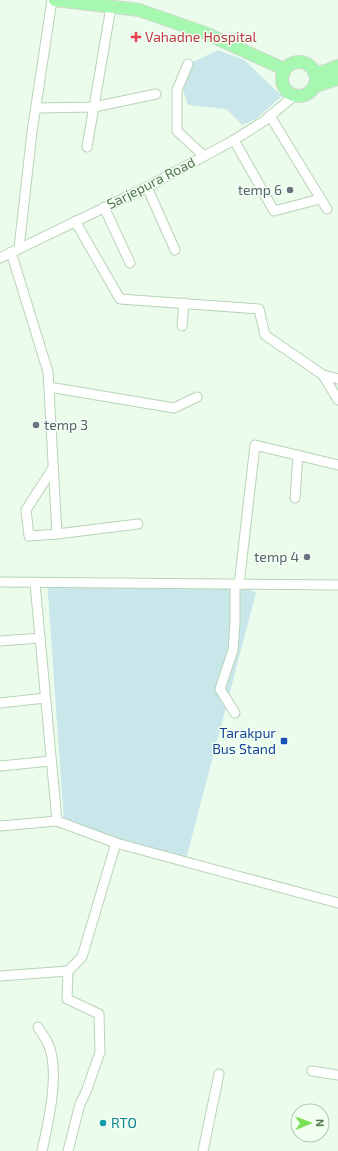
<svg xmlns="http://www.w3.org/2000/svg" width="338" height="1151" font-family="'Exo 2',sans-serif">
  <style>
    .green { fill: #c9e7ea }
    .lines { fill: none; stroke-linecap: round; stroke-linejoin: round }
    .minor-casing { stroke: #b7d4b6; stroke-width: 11 }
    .major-casing { stroke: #cfd9cd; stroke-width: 14 }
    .minor { stroke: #fff; stroke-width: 9 }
    .major { stroke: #a6f8b1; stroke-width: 12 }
    .health-dot { fill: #e0444e; stroke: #f2fff3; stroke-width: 1.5 }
    .worship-dot { fill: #6b7280; stroke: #f2fff3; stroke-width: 1.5 }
    .transit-dot { fill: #1a4fb4; stroke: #f2fff3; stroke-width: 1.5 }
    .culture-dot { fill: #0f9aa8; stroke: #f2fff3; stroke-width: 1.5 }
    .labels { text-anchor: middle; stroke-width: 3; stroke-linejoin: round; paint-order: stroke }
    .health-label { font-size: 14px; fill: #be3a42; stroke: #f2fff3; text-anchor: start }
    .street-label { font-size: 14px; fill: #54784e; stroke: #f2fff3 }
    .worship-label { font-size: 14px; fill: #5b616d; stroke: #f2fff3; text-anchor: end }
    .transit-label { font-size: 14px; fill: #164399; stroke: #f2fff3; text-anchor: end }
    .culture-label { font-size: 14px; fill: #0d838f; stroke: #f2fff3; text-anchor: start }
  </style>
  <rect width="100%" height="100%" fill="#ebfced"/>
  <g class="green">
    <polygon points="218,50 244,60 282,96 256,119 242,125 226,109 188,105 183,90 193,62"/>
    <polygon points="47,580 239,585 256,593 185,863 64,821"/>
  </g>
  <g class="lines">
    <defs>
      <g id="minor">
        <polyline points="188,64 177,90 177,131 204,156"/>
        <polyline points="36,108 94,107 156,94"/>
        <polyline points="270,116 327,209"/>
        <polyline points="234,140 274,211 320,199"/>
        <polyline points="87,147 111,7"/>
        <polyline points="147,187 175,250"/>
        <polyline points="104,207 130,263"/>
        <polyline points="75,221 120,299 259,309 265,335 323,375 338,379"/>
        <polyline points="19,248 32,132 52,0"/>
        <polyline points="11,252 48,372 57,534"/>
        <polyline points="0,258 147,187 234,140 264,121 294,96"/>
        <polyline points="182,326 184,303"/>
        <polyline points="323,375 338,400"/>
        <polyline points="49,387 174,408 197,397"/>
        <polyline points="53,468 26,510 29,536 57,534 138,524"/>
        <polyline points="295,498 298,455"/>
        <polyline points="0,582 338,585"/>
        <polyline points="239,585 255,445 338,465"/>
        <polyline points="0,641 40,638"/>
        <polyline points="0,703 45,698"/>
        <polyline points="235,713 220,689 233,650 235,623 235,585"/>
        <polyline points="0,766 51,761"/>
        <polyline points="57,821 116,843"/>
        <polyline points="0,826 57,821 35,583"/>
        <polyline points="0,976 68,971 82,957 116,843 338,903"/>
        <path d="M38,1027C42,1034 48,1041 50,1049C59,1077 48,1123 42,1151"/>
        <polyline points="312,1071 338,1075"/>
        <polyline points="68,1151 80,1104 86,1092 100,1052 99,1014 67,999 68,971"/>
        <polyline points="203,1151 219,1074"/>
      </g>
      <g id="major">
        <polyline points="55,0 139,10 205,33 284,69"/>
        <circle cx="299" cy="79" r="17"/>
        <polyline points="315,73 326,71 338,66"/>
        <polyline points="315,86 338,79"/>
      </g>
    </defs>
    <use href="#minor" class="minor-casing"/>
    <use href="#major" class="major-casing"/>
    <use href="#minor" class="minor"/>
    <use href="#major" class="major"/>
  </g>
  <path class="health-dot" d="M134 31h4v4h4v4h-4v4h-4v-4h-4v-4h4z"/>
  <g class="worship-dot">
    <circle cx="290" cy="190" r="4"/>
    <circle cx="36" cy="425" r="4"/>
    <circle cx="307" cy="557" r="4"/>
  </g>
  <rect class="transit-dot" x="280" y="737" width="8" height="8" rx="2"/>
  <circle class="culture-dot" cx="103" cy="1123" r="4"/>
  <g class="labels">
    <g class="health-label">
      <text x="145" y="42">Vahadne Hospital</text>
    </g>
    <g class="street-label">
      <text transform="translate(151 183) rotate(-27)" y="5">Sarjepura Road</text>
    </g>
    <g class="worship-label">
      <text x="282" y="195">temp 6</text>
      <text x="44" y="430" text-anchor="start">temp 3</text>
      <text x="299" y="562">temp 4</text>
    </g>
    <g class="transit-label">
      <text x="276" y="738">Tarakpur<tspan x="276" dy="16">Bus Stand</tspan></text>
    </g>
    <g class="culture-label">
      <text x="111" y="1128">RTO</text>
    </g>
  </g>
  <g transform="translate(310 1123) rotate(89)"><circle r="19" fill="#f2fff3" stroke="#b3c9b1"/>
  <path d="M0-3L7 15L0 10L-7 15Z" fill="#7ce255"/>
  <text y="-6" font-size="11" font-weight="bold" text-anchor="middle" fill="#54784e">N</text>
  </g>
</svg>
